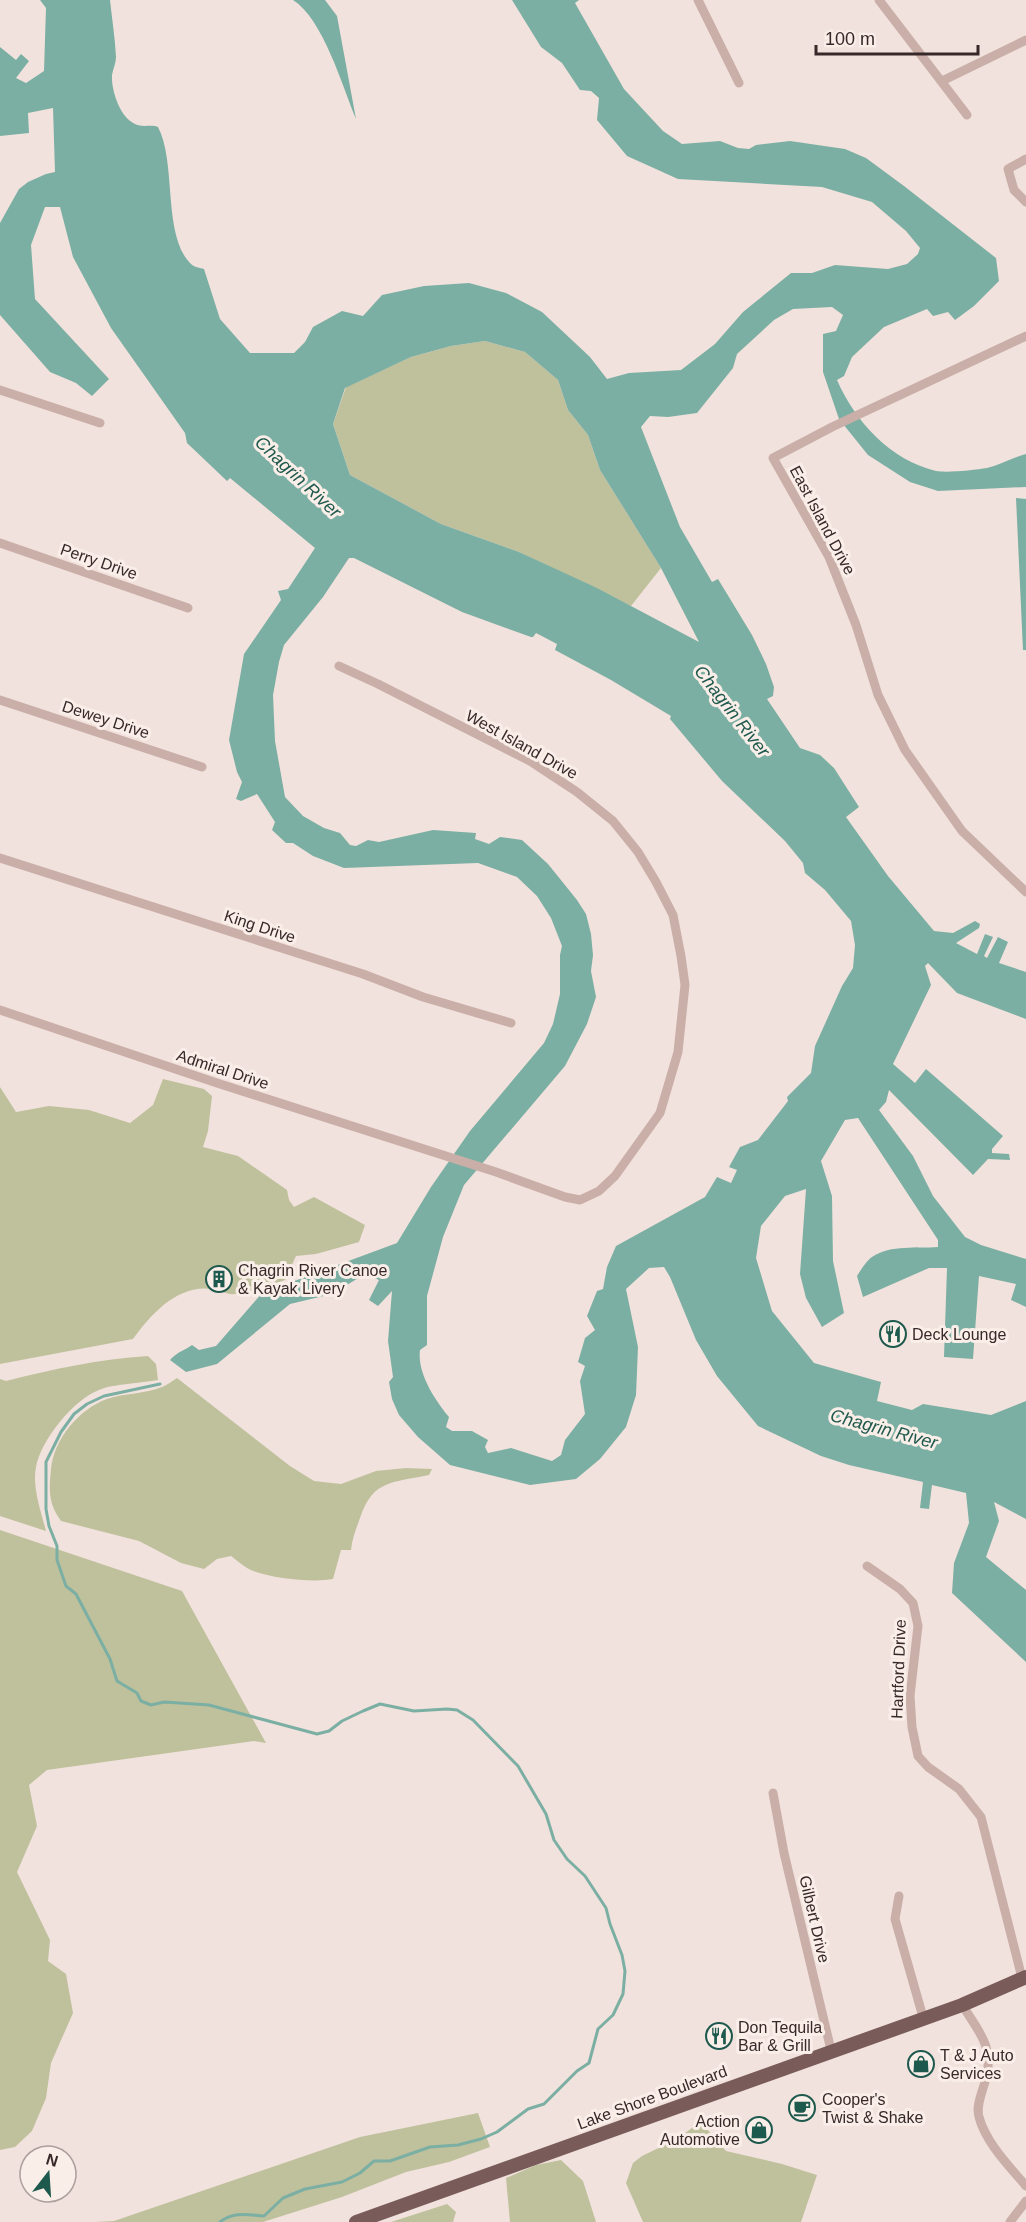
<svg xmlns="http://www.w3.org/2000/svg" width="1026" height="2222" font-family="Helvetica,sans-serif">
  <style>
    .green { fill: #bfc19d }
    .water { fill: #7cafa3; fill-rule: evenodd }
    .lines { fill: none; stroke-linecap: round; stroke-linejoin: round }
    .stream { stroke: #7cafa3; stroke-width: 3 }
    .minor { stroke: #caafa9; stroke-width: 9 }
    .primary { stroke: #795c5a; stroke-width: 14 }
    .labels { text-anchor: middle; stroke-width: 6; stroke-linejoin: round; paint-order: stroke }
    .street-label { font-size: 16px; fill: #372929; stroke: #faeee9 }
    .poi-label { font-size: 16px; fill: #372929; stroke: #faeee9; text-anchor: start }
    .water-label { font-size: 18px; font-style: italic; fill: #1e594d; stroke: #faeee9 }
  </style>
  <rect width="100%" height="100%" fill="#f2e2dd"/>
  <g class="green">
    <polygon points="485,341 525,352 558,380 568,410 588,435 600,470 661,568 631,606 519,552 441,524 350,475 333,424 346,387 411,357 451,346"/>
    <path d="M163,1079L204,1089L212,1096L208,1131L203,1147L238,1156L287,1190L289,1200L294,1207L314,1197L365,1225L359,1242L316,1254L296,1256L285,1280C269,1286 252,1292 235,1294C227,1295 220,1290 212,1289C178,1284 151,1314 133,1339L0,1364V1087L16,1112L49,1106L89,1110L130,1123L153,1105Z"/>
    <path d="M148,1356L156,1364L158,1380C142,1383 112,1384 99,1390C73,1400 41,1440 36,1467C32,1487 41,1511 46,1531L0,1516V1379L6,1381C54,1369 99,1359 148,1356Z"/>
    <path d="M177,1378L290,1466L314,1481L341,1484L376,1471L406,1468L432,1469L429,1475C393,1483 373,1479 360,1518C356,1529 352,1539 351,1550H341L333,1579C313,1583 264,1578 247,1568C241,1564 236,1560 231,1556L217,1559L204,1569L181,1563L139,1541L61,1521C48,1503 49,1490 51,1469C54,1439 79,1409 107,1399C124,1393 145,1394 162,1387C167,1385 172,1381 177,1378Z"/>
    <polygon points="0,1530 182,1591 266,1743 254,1741 47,1770 29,1785 37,1826 17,1872 50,1940 48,1961 66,1974 73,2013 51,2063 46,2098 32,2131 15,2147 0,2150"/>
    <polygon points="478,2113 490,2147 449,2162 406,2172 342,2197 263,2222 95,2222 114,2221 360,2137"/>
    <polygon points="698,2119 726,2151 782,2164 817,2175 801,2222 643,2222 626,2183 633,2163 642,2156 677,2139 692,2128"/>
    <polygon points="561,2160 583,2181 596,2222 510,2222 506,2178 536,2165"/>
    <polygon points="447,2204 456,2212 453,2222 391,2222"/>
  </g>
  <g class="water">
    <path d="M40,0H110C112,19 115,38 116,57C116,63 113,69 112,75C111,90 120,118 135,124C143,128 151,124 158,127C177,163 162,236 191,264C194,267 200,268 204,269L220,319L250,353H294L305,342L313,327L342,311L363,316L382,295L424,286L469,283L506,293L542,312L590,357L607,379L629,373L681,370L715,344L743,312L791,273H812L835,265L888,269L907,264L918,254L920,248L906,231L872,202L822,187L678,179L627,156L597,120L599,98L591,91L580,90L562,63L541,47L512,0H579L575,3L624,89L663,131L682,144L720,141L738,148L749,149L756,145L790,141L845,149L866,158L904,186L996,258L999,281L974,306L955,320L948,312L933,316L927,309L884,327L852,357L844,376L837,380C855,421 890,460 936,471C947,473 975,470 987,468C1000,465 1013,457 1026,454V487L938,491L910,482L868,455L839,419L823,372V334L836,331L843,315L832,307L793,309L774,320L737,354L733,368L697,413L668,417L650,416L641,427L680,527L712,582L718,579L752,635L766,664L774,687L773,696L767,699L800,748L820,755L834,768L859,807L846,817L888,876L934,931L953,933L975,921L980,924L979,928L956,943L977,954L985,934L993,937L984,956L987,958L998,937L1008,942L999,963L1026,972V1019L957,993L928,963L925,966L931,985L893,1064L915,1083L926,1069L1003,1136L992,1149V1153L1009,1154L1010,1160L988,1159L973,1175L889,1090L886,1102L879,1110L913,1156L933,1196L965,1237L981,1245L1026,1259V1307L1011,1300L1016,1284L979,1276L973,1359L944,1357L947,1268H929L863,1297L857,1276C861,1270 866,1261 872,1257C891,1244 917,1249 938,1247V1240L858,1118L845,1120L821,1161L832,1196L833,1261L844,1313L822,1327L806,1298L800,1274L806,1189L785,1196L761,1226L756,1258L772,1311L814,1363L881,1382L877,1401L912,1410L923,1404L991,1415L1026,1401V1519L994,1502L999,1521L986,1557L1026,1590V1662L952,1593L954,1563L969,1523L966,1493L932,1485L929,1509L920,1508L923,1482L849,1465L821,1456L758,1426L717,1376L696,1340L670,1277L664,1267L649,1268L626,1289L638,1347L636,1395L626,1427L600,1459L576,1479L530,1485L450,1465L418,1437L399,1415L392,1399L389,1382L393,1377L388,1341L392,1291L378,1306L369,1300L379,1280L365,1274L332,1294L290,1304L217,1364L186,1372L170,1360C180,1350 182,1352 192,1345L199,1350L216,1346L262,1293L397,1243L431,1187L470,1131L544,1043L553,1024L560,994V955L562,946L551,918L537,896L517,877L478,863L344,868L313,856L293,843H286L272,830L275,822L257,794L241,801L236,799L242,782L237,772L229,740L244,654L281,600L278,591L288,589L315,548L230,478L227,481L187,443L185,433L111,328L73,257L60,207H45L31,245L35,299L109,379L92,396L76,383L50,372L0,315V223L19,189L28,182L46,174L55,172L53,108L28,113L29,133L0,136V47L16,60L21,54L29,61L16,78L26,83L44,71L46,8ZM485,341L525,352L558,380L568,410L588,435L600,470L661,568L699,642L597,588L519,552L441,524L350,475L333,424L345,388L411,357L451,346ZM349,558H354L462,612L531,637H533L536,633L557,644L555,650L611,680L671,716L670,719L722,781L785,841L803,863L805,873L825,890L851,921L855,945L853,968L842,986L815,1046L811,1073L787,1097L788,1101L758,1140L740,1147L729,1167L737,1170L731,1183L717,1177L705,1197L616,1246L607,1267L603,1289L597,1291L587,1316L595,1330L585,1338L578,1362L585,1366L580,1381L585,1414L565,1440L561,1455L552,1461L511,1448L488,1453L485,1447L488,1440L472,1431H452L446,1427L449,1417C435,1400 417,1373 420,1350L427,1345V1296L443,1237L464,1185L565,1066L587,1024L596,997L591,971L593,955L591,934L586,914L577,900L548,864L522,840L500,837L489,844L475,839L476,833L433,830L379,842L368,840L356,846L350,845L340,833L324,828L303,816L285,797L275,741L273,695L279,662L284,645L323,597Z"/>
    <path d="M293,0H325L337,16L356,119C342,85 323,19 293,0Z"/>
    <polygon points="1016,498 1026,499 1026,650 1023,650"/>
  </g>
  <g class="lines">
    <path class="stream" d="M160,1384L104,1396L87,1404L74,1414L61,1432L46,1462V1509L49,1526L57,1546V1560L66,1586L76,1594L110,1659L117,1681L137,1693L141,1701L151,1705L164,1702L209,1705L317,1734L329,1731L342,1721L363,1711L380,1704L414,1711L447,1709L457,1710L473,1720L518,1766L546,1814L554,1840L567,1859L585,1876L606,1908L610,1924L622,1955L625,1971L623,1994L613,2015L598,2029L589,2063L577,2071L544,2104L528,2109L497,2132L481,2139L458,2145L430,2147L390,2161H374L360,2173L342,2182L305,2189L283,2198L264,2216C248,2215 234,2211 220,2222"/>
    <g class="minor">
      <polyline points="698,0 739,83"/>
      <polyline points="879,0 967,115"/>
      <polyline points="942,81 1026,40"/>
      <polyline points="1026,159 1008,169 1014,190 1026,202"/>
      <polyline points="1026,336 832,427 773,458 829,557 856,625 878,695 905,750 962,831 1026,892"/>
      <polyline points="0,390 100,423"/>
      <polyline points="0,543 188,608"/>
      <polyline points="0,700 202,767"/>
      <polyline points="0,858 363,974 423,997 511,1023"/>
      <polyline points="0,1010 217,1083 496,1172 565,1197 580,1200 599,1191 615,1176 660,1113 678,1052 685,985 681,956 673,915 656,882 638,852 613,821 577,792 530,761 378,684 339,666"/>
      <polyline points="867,1566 900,1589 913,1603 918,1626 910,1696 912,1727 918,1756 928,1767 959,1789 981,1817 1022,1978"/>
      <polyline points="773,1793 784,1853 831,2050"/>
      <polyline points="899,1896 895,1919 923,2017"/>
      <path d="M962,2005C981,2034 996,2050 984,2085C981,2095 976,2107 979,2117C986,2143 1009,2166 1026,2186"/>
      <polyline points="1010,2222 1026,2201"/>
    </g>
    <polyline class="primary" points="356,2222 962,2005 1026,1977"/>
  </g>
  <defs>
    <symbol id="building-ring" viewBox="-11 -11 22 22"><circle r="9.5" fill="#faeee9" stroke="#1e594d" stroke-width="1.5"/><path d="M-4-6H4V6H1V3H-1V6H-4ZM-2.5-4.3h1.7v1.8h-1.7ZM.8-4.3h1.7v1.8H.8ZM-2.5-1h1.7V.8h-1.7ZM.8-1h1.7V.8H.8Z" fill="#1e594d"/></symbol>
    <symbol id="restaurant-ring" viewBox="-11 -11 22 22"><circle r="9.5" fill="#faeee9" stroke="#1e594d" stroke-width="1.5"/><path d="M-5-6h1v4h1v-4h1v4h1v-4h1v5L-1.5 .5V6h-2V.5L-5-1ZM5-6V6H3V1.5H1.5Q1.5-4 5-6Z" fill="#1e594d"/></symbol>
    <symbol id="shop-ring" viewBox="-11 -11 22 22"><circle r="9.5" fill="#faeee9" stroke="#1e594d" stroke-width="1.5"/><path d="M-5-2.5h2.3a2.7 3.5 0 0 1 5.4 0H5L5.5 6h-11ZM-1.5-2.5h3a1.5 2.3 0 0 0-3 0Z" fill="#1e594d"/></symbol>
    <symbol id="cafe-ring" viewBox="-11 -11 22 22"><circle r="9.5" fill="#faeee9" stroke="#1e594d" stroke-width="1.5"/><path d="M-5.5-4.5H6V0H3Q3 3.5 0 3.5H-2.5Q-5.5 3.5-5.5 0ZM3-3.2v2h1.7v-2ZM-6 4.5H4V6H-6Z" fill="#1e594d"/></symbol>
  </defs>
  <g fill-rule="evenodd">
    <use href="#building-ring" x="204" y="1264" width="30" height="30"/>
    <use href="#restaurant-ring" x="878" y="1319" width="30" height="30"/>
    <use href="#restaurant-ring" x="704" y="2021" width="30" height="30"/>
    <use href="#shop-ring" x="906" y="2049" width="30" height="30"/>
    <use href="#cafe-ring" x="787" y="2093" width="30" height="30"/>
    <use href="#shop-ring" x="744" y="2115" width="30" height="30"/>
  </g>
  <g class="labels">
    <g class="street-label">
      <text transform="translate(823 520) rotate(62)" y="6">East Island Drive</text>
      <text transform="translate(99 561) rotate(19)" y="6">Perry Drive</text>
      <text transform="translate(106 719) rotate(18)" y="6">Dewey Drive</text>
      <text transform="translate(522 744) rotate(29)" y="6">West Island Drive</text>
      <text transform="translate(260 926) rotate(18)" y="6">King Drive</text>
      <text transform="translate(223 1069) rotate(18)" y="6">Admiral Drive</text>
      <text transform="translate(898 1669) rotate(-88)" y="6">Hartford Drive</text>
      <text transform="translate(815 1919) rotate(77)" y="6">Gilbert Drive</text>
      <text transform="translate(652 2097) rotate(-20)" y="6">Lake Shore Boulevard</text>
    </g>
    <g class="poi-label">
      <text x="238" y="1276">Chagrin River Canoe<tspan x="238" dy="18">&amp; Kayak Livery</tspan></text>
      <text x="912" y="1340">Deck Lounge</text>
      <text x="738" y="2033">Don Tequila<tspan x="738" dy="18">Bar &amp; Grill</tspan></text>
      <text x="940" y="2061">T &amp; J Auto<tspan x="940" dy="18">Services</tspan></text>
      <text x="822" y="2105">Cooper's<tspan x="822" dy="18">Twist &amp; Shake</tspan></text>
      <text x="740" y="2127" text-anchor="end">Action<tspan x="740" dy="18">Automotive</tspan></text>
    </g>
    <g class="water-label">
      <text transform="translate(298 477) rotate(43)" y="6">Chagrin River</text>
      <text transform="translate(732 711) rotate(52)" y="6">Chagrin River</text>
      <text transform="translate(884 1429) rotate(15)" y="6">Chagrin River</text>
    </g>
  </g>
  <g transform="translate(48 2174) rotate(17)"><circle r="28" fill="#faeee9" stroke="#ac9f9c" stroke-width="1.5"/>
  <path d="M0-4.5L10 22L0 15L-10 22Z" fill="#1e594d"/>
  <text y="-9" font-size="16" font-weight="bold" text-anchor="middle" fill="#372929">N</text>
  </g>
  <path d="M816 45v9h162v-9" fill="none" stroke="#372929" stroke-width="3"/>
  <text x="825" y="45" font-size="18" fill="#372929" stroke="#faeee9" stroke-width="4.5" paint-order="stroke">100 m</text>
</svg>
